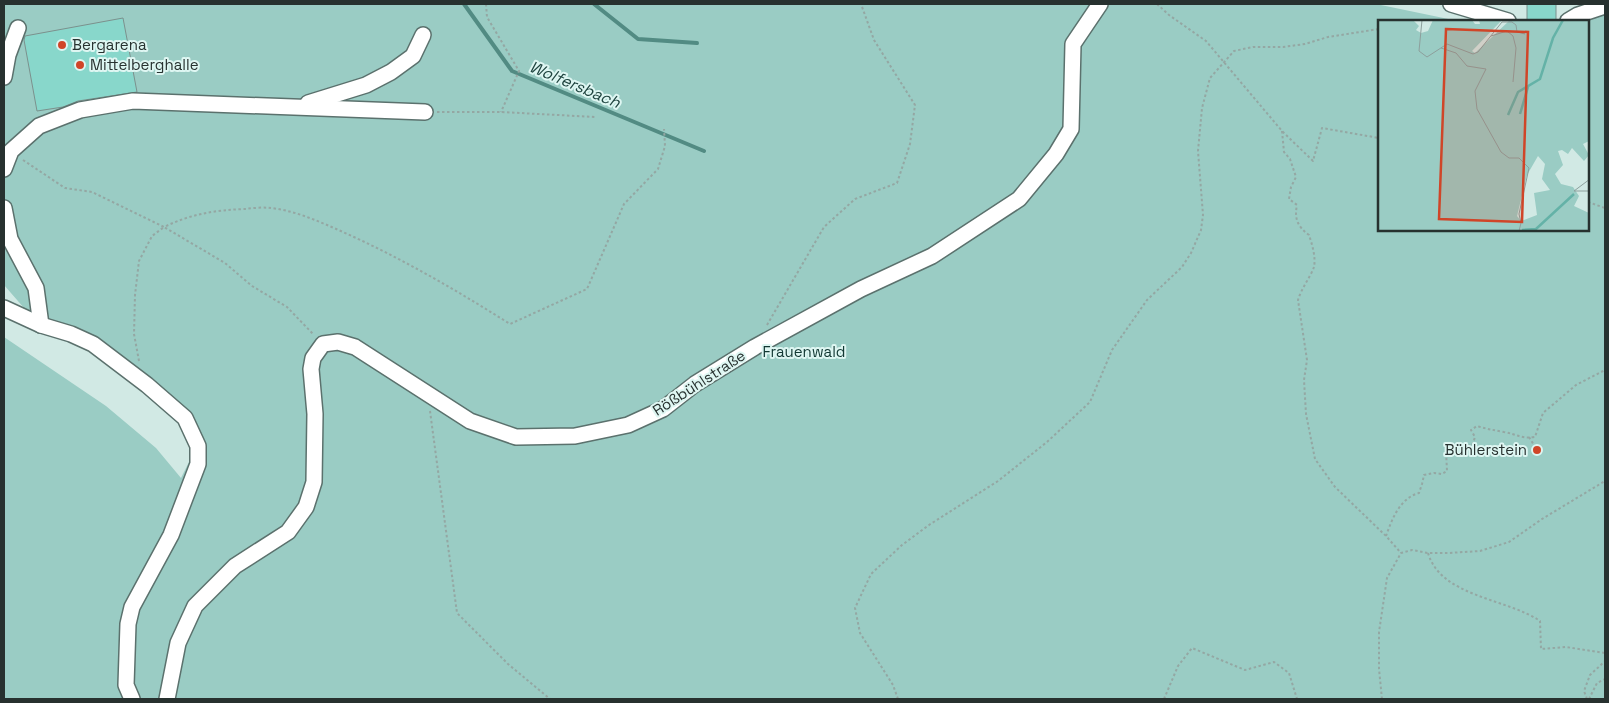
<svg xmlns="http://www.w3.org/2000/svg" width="1609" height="703" font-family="'Space Grotesk',sans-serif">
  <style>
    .green { fill: #9accc4 }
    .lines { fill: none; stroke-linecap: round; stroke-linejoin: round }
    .stream { stroke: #528b83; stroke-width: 4 }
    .building { fill: #88d7cb; stroke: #7b918d }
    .minor-casing { stroke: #5b716d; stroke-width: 18 }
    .path { stroke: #94a7a3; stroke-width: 2; stroke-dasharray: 2.5 2.5; stroke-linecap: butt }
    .minor { stroke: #fff; stroke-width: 15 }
    .poi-dot { fill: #d04528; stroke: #def6f2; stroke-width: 2 }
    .labels { text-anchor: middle; stroke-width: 4; stroke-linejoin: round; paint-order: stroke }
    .poi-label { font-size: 15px; fill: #27312f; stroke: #def6f2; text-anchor: start }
    .park-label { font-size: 15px; fill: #123833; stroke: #def6f2 }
    .street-label { font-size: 15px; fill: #27312f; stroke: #def6f2 }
    .water-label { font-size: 16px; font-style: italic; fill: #204540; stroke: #def6f2 }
    .inset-river { fill: none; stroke: #64b2a7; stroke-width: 2.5 }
    .inset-road { fill: none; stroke: #8d9f9c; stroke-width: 1 }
    .view { fill: #d04528; fill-opacity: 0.15; stroke: #d04528; stroke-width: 2.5 }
    .inset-edge { fill: none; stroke: #27312f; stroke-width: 2.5 }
  </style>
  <rect width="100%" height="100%" fill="#d1e9e4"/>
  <polygon class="green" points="4,4 1376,4 1458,21 1379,21 1379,230 1588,230 1588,22 1605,4 1605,699 4,699 4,337 106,406 156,448 181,478 195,450 176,416 82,343 31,316 4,285"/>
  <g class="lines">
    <g class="stream">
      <polyline points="464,4 512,71 704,151"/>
      <polyline points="594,4 638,39 697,43"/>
    </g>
  </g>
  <g class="building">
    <rect x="1527" y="4" width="29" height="17"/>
    <polygon points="123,18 137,92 78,101 63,107 37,111 24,40 25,36"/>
  </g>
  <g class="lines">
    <defs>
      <g id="minor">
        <polyline points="1451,4 1508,21"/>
        <polyline points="1568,21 1578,15 1605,6"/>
        <polyline points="4,77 8,55 18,28"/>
        <polyline points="308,103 366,85 391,72 413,56 423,35"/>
        <polyline points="4,169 11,151 39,126 80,110 133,101 425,112"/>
        <polyline points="4,208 10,239 36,288 41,325"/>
        <polyline points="4,308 41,325 71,334 93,344 147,385 185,418 198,446 198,464 171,535 132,607 128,624 126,685 132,699"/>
        <polyline points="167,699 178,643 195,606 235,566 288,532 306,507 314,482 315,414 311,369 313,358 323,344 338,342 355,347 470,421 516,437 575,436 628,425 663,409 695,384 755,347 861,289 932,256 1019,199 1056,154 1071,129 1073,44 1100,4"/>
      </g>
    </defs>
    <use href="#minor" class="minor-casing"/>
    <g class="path">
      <polyline points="486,4 487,17 519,71 501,112"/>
      <polyline points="1157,4 1169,15 1206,41 1282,131 1313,161 1322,128 1379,138"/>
      <polyline points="437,112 501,112 595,117"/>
      <path d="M1282,131L1284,152L1290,159L1296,177L1291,187L1289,199L1297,205C1294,219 1298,227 1309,235C1312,244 1316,257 1314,267C1311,276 1301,289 1298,300L1307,360L1304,380L1306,414L1315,459L1335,487L1386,536L1401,553"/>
      <path d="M23,160L65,188L92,192L164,227C191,214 215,210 245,209C253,208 263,207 271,208C297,211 320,222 343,232C401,258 456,290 510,324L587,289L624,204L658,169L665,146L664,129"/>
      <polyline points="1588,202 1605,208"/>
      <polyline points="767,325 824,227 855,199 897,183 910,144 915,105 874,40 861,4"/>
      <polyline points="139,361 134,334 135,295 139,261 152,236 164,227 225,263 252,286 287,307 314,335"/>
      <polyline points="430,411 457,613 508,664 550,699"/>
      <polyline points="1529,437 1537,450"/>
      <path d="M1386,536C1392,519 1400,498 1419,493L1422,484L1424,475L1434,473L1442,474L1447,471L1446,451L1448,446L1459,444L1472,446L1475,437L1471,430L1477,426C1486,429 1494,430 1504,432C1516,434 1521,439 1535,437L1543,413L1576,385L1605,370"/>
      <path d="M1428,553C1441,597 1506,598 1540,621L1541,649L1566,647L1605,653"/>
      <polyline points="898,699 893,685 860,633 855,608 871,574 902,545 929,525 998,481 1047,442 1090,402 1112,350 1147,300 1182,267 1191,253 1201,230 1203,215 1198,151 1202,108 1210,78 1234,51 1253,47 1283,47 1305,44 1328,37 1379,29"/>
      <polyline points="1164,699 1178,666 1192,648 1245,670 1274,662 1289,673 1297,699"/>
      <polyline points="1382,699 1379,669 1379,632 1387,578 1401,553 1412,550 1428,553 1448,553 1480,551 1509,542 1542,519 1605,481"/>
      <polyline points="1587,699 1584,691 1590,675 1605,661"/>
      <polyline points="1589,699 1597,683 1605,679"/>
    </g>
    <use href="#minor" class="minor"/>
  </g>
  <g class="poi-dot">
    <circle cx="62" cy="45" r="5"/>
    <circle cx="80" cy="65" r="5"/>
    <circle cx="1537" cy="450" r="5"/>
  </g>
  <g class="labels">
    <g class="poi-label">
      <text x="72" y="50">Bergarena</text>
      <text x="90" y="70">Mittelberghalle</text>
      <text x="1527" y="455" text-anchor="end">Bühlerstein</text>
    </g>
    <g class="park-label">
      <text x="804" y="357">Frauenwald</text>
    </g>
    <g class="street-label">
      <text transform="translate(699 383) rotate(-33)" y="5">Rößbühlstraße</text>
    </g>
    <g class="water-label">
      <text transform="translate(575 84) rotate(23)" y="6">Wolfersbach</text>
    </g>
  </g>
  <g transform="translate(1378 20)">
    <rect width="211" height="211" fill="#d1e9e4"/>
    <path d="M0,0H35L41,6L38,10L43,13L50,11L55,0H94L97,4H102L101,0H124L94,31L97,33L132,0H211V121L205,124L211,135L206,141L194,128L190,134L184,130L180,131L185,145L177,154L183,164L195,167L201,176L196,186L211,193V211H0ZM160,136L167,144L164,159L172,170L156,173L159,195L143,201L139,196L149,155Z" fill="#9accc4" fill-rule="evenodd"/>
    <path class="inset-river" d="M142,94L150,67M130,95L140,72L162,59L175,18L185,0M144,210L158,209L196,174"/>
    <path class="inset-road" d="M44,0L41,31L49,37L69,24L95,34L100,32L124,2H134L138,5L139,12L147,14M113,16L129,11L135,16L138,28L135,62M63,28L78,33L89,46L108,49L97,71L99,89L123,132L131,138H141L151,148L141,194L143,203L141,211M212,159L196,171H212"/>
    <path class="view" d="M68,9L150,12L144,202L61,199Z"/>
    <rect width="211" height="211" class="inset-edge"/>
  </g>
  <rect width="1609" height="703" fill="none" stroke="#27312f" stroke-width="10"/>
</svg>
